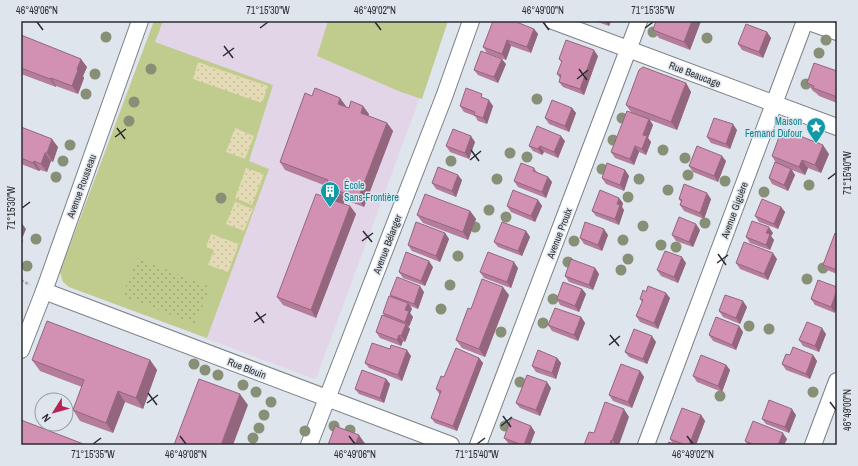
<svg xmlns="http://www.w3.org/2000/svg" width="858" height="466" font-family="'Archivo Narrow',sans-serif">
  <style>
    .education { fill: #e2d5e8 }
    .green { fill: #bfcc8d }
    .sand { fill: url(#sand-dots) }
    .garden { fill: url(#garden-dots) }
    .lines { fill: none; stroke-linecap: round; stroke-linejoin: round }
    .minor-casing { stroke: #7b8188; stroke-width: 18 }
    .path { stroke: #a4a9af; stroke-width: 2.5; stroke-dasharray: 3 2; stroke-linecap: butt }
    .minor { stroke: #fff; stroke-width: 16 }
    .tree { fill: #878f77 }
    .wall { fill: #b57d9a }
    .shaded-wall { fill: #93667d }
    .building { fill: #d291b3; stroke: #93667d }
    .ticks { fill: none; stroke: #2b2d30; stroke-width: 1.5 }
    .labels { text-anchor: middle; stroke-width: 3; stroke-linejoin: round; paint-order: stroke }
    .street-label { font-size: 10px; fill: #2b2d30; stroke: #dee5ec }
    .culture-label { font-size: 10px; fill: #0d838f; stroke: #dee5ec; text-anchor: end }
    .neatline { fill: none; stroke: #2b2d30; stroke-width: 1.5 }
    .ticks-label { font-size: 10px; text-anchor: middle; fill: #2b2d30 }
  </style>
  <defs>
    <pattern id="sand-dots" width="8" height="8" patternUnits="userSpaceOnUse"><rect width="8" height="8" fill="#e4dab5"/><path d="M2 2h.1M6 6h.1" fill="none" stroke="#c4bb9c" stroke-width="1.8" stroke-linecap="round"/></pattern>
    <pattern id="garden-dots" width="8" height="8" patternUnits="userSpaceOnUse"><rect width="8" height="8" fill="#bfcc8d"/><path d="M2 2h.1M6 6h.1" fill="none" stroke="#9ba674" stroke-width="1.8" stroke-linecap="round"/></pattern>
  </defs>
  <rect width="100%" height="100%" fill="#dee5ec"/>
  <polygon class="education" points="154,21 448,21 317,376 314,379 69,287 63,282 60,272"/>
  <g class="green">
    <polygon points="154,21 163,21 155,42 273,85 249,161 269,169 207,338 69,287 63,282 60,272"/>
    <polygon points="328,21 448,21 422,99 401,92 317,56"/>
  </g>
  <g class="sand">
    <polygon points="198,62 268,86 262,103 193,79"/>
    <polygon points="235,128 254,136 245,159 226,152"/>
    <polygon points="246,168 264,174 252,205 235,198"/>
    <polygon points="235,202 253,209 244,231 226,224"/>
    <polygon points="211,234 239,244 228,272 208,265 214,250 206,247"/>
  </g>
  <polygon class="garden" points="137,258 210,287 195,324 122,296"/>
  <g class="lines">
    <defs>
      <g id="minor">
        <polyline points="553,21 837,127"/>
        <polyline points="806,21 837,32"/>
        <polyline points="44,291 451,445"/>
        <polyline points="21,350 44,291 140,21"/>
        <polyline points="309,445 444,97 471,21"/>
        <polyline points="478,445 639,21"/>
        <polyline points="646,445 805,21"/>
        <polyline points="813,445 837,381"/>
      </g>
    </defs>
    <use href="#minor" class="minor-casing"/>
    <polyline class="path" points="21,280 30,285"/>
    <use href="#minor" class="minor"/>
  </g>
  <g class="tree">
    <circle cx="653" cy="32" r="5.5"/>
    <circle cx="106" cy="37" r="5.5"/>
    <circle cx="707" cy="38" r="5.5"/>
    <circle cx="826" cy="40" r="5.5"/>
    <circle cx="819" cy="53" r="5.5"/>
    <circle cx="151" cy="69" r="5.5"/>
    <circle cx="95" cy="74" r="5.5"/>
    <circle cx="806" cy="84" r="5.5"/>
    <circle cx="86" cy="94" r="5.5"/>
    <circle cx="537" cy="99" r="5.5"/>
    <circle cx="134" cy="102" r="5.5"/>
    <circle cx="622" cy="118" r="5.5"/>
    <circle cx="129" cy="121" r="5.5"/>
    <circle cx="613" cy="140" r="5.5"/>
    <circle cx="70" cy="145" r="5.5"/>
    <circle cx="663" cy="150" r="5.5"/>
    <circle cx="510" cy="153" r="5.5"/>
    <circle cx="527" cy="157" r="5.5"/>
    <circle cx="685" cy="158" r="5.5"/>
    <circle cx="63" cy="161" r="5.5"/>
    <circle cx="451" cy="161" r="5.5"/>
    <circle cx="602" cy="169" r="5.5"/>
    <circle cx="688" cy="175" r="5.5"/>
    <circle cx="56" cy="177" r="5.5"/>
    <circle cx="497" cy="179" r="5.5"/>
    <circle cx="639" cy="179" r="5.5"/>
    <circle cx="725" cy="181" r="5.5"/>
    <circle cx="809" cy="185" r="5.5"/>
    <circle cx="668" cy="190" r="5.5"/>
    <circle cx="764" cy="192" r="5.5"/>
    <circle cx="628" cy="197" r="5.5"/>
    <circle cx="221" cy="198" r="5.5"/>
    <circle cx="489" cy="210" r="5.5"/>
    <circle cx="506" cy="217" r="5.5"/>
    <circle cx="705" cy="223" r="5.5"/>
    <circle cx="643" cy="226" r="5.5"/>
    <circle cx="475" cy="227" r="5.5"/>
    <circle cx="36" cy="239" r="5.5"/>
    <circle cx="623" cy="240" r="5.5"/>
    <circle cx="574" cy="241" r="5.5"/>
    <circle cx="661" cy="245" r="5.5"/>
    <circle cx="676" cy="247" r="5.5"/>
    <circle cx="458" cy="256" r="5.5"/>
    <circle cx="628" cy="259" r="5.5"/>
    <circle cx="568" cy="262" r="5.5"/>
    <circle cx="27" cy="266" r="5.5"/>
    <circle cx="823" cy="268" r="5.5"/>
    <circle cx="621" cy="270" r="5.5"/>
    <circle cx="807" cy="279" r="5.5"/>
    <circle cx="450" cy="285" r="5.5"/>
    <circle cx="553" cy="299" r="5.5"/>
    <circle cx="441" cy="309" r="5.5"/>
    <circle cx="543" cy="323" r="5.5"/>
    <circle cx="749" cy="326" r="5.5"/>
    <circle cx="769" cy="329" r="5.5"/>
    <circle cx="501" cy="332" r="5.5"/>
    <circle cx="194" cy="364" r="5.5"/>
    <circle cx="205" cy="370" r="5.5"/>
    <circle cx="218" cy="375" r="5.5"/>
    <circle cx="520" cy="382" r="5.5"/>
    <circle cx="243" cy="385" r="5.5"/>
    <circle cx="256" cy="392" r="5.5"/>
    <circle cx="813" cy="392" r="5.5"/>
    <circle cx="720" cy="396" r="5.5"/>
    <circle cx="271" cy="402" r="5.5"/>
    <circle cx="264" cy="415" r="5.5"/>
    <circle cx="334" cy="426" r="5.5"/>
    <circle cx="505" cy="426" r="5.5"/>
    <circle cx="259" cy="428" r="5.5"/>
    <circle cx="350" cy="430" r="5.5"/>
    <circle cx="305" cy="431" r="5.5"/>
    <circle cx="253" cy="438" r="5.5"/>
  </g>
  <g class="wall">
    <polygon points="595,21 611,21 609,26"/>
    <polygon points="656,21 701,21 690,50 659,38 653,30"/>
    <polygon points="534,29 538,34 531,53 511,46 506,60 487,53 483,47"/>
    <polygon points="767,32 771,38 763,58 742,50 738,44"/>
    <polygon points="21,35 87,67 83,76 84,78 78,94 56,86 56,87 21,74"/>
    <polygon points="598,56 584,95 563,87 559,82 560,78 557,74 562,63 559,59"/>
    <polygon points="506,64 498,83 478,75 474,70"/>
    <polygon points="837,71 837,103 819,96 816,93 813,91 807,83"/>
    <polygon points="686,83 691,92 677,130 650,120 653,125 648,138 651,142 646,155 639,152 634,165 615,158 611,152 631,112 626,105"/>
    <polygon points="312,96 369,114 368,116 387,123 393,131 364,207 345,200 343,204 350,206 356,214 316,318 283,305 277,297 322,196 326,186 285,170 280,162"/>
    <polygon points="485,99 493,106 487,124 478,121 475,116 464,112 460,106"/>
    <polygon points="572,108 576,113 569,132 549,124 545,118"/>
    <polygon points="21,127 58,147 53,162 51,161 47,172 40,170 39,171 21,164"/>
    <polygon points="737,130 730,149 711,143 707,137"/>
    <polygon points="565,141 558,158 544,152 542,155 533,151 529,146"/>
    <polygon points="475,142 469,159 450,152 446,146"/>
    <polygon points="829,154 821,173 808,168 805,175 792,170 795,175 788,191 772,184 769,178 776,163 772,156"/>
    <polygon points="726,161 718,182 693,172 689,166"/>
    <polygon points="534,168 537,172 548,177 552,182 546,198 518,187 514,181"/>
    <polygon points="625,170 629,176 624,191 606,184 602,178"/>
    <polygon points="462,180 456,197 436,189 432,183"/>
    <polygon points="679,199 711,199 704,219 684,211 680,205 681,202"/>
    <polygon points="538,200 542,206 535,222 511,212 507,206"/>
    <polygon points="623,203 622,207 624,210 619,225 596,216 592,211"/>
    <polygon points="781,207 785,212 778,229 759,222 755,216"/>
    <polygon points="470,211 476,219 468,240 423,223 417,215"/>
    <polygon points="700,230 693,247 676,241 672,235"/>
    <polygon points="526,231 530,237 522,256 498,247 494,242"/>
    <polygon points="445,233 449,239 440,262 412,251 408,245"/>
    <polygon points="773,233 771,236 774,240 770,250 750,243 746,237"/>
    <polygon points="837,234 837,274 827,270 823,265"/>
    <polygon points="608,235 602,251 584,244 580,238"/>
    <polygon points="777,259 768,280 740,269 736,263"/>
    <polygon points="686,263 678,283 661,276 657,270"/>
    <polygon points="433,267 425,286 403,278 399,272"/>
    <polygon points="518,268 511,288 484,278 480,272"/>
    <polygon points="595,268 599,274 593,290 569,282 565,276"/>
    <polygon points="818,280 835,313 815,305 811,299"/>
    <polygon points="582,289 586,294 579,312 560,305 557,299"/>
    <polygon points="424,292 418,309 410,306 412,309 410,313 413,317 408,327 410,329 405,342 403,341 401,346 380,338 376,332 384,316 383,313 392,298 390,295"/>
    <polygon points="509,295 485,357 462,348 456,340"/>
    <polygon points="670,298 658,329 640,322 636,316 642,302 640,299"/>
    <polygon points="747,307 740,324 723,317 719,311"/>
    <polygon points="581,317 585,323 578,341 552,331 548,325"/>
    <polygon points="739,326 743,332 736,350 713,341 709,335"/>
    <polygon points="826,334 819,352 803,346 799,340"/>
    <polygon points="656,342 647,364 629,357 625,352"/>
    <polygon points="790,355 813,355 817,361 810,379 786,370 782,364"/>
    <polygon points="411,356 402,381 369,368 365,363"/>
    <polygon points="479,358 483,363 457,431 435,423 431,418 440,395 436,389 444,377"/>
    <polygon points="557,358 561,363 556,379 536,372 532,366"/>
    <polygon points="32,360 150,360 157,370 143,409 125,402 113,433 80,421 73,410 82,387 40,371"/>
    <polygon points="726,365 730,370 722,392 697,382 693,376"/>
    <polygon points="640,371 644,377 632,408 613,401 609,395"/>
    <polygon points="386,379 390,384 384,403 359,394 355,389"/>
    <polygon points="551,388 540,416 520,408 516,403"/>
    <polygon points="701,415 705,421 696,445 667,445 673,444 670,439"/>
    <polygon points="796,415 789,433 766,424 762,419"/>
    <polygon points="535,432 530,445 512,445 508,443 504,438"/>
    <polygon points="787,439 784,445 748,445 745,441"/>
  </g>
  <g class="shaded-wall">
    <polygon points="605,21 611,21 609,26"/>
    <polygon points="692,21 701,21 690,50 684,42"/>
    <polygon points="534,29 538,34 531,53 527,47"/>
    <polygon points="767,32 771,38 763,58 759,52"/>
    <polygon points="507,40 511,46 506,60 502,54"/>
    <polygon points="594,50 598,56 584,95 580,89"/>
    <polygon points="81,59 87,67 83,76 84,78 78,94 72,86 77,69"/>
    <polygon points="502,59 506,64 498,83 494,77"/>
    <polygon points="51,78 56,86 56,87 50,79"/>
    <polygon points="686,83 691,92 677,130 671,122"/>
    <polygon points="340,98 346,106 344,112 338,104"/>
    <polygon points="489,100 493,106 487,124 483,118"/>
    <polygon points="363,106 369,114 366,121 361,113"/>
    <polygon points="572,108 576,113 569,132 565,126"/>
    <polygon points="649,119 653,125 648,138 651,142 646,155 642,149 643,135"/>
    <polygon points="387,123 393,131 364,207 358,199"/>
    <polygon points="733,124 737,130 730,149 726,144"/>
    <polygon points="471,136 475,142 469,159 465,153"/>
    <polygon points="561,136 565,141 558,158 554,152"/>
    <polygon points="52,139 58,147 53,162 47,153"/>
    <polygon points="823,145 829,154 821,173 815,165"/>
    <polygon points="540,146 544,152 542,155 538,149"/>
    <polygon points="635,146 639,152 634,165 630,159"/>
    <polygon points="45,153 51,161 47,172 41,164"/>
    <polygon points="722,156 726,161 718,182 714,176"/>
    <polygon points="802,160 808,168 805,175 799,167"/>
    <polygon points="34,161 40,170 39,171 33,163"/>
    <polygon points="791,169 795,175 788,191 784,185"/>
    <polygon points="625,170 629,176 624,191 620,185"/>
    <polygon points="458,175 462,180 456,197 452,191"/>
    <polygon points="548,177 552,182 546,198 542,192"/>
    <polygon points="339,191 345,200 341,209 335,201"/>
    <polygon points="707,193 711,199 704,219 700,213"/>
    <polygon points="619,198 623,203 622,207 624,210 619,225 615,219 617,204"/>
    <polygon points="538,200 542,206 535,222 531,216"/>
    <polygon points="350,206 356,214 316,318 311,310"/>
    <polygon points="781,207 785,212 778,229 774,224"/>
    <polygon points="470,211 476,219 468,240 463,232"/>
    <polygon points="21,222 26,229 22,239 23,241 21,246"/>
    <polygon points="696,224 700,230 693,247 689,242"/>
    <polygon points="769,227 773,233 771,236 774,240 770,250 766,245 766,233"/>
    <polygon points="604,229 608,235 602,251 598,245"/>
    <polygon points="526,231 530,237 522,256 518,251"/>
    <polygon points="445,233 449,239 440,262 436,256"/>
    <polygon points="773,253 777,259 768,280 764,274"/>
    <polygon points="682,257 686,263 678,283 674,277"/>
    <polygon points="429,261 433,267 425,286 421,281"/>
    <polygon points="514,262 518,268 511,288 507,282"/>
    <polygon points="595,268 599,274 593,290 589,285"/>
    <polygon points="420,286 424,292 418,309 414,304"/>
    <polygon points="503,287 509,295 485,357 479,349"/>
    <polygon points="582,289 586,294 579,312 575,306"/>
    <polygon points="837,290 837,307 835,313 831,307"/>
    <polygon points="666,293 670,298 658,329 654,323"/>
    <polygon points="743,301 747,307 740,324 736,318"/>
    <polygon points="408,303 412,309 410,313 413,317 409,327 405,322 405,310"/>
    <polygon points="581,317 585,323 578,341 574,335"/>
    <polygon points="406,324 410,329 405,342 401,336"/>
    <polygon points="739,326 743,332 736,350 732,345"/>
    <polygon points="822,328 826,334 819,352 815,346"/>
    <polygon points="399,335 403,341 401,346 397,340"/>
    <polygon points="652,336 656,342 647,364 643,359"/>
    <polygon points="407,350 411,356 402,381 398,375"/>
    <polygon points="813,355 817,361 810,379 806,374"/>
    <polygon points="479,358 483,363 457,431 453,426"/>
    <polygon points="557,358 561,363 556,379 552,373"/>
    <polygon points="150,360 157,370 143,409 136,398"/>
    <polygon points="726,365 730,370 722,392 718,386"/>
    <polygon points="640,371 644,377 632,408 628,402"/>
    <polygon points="386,379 390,384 384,403 380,398"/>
    <polygon points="547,382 551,388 540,416 536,410"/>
    <polygon points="118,391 125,402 113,433 106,423"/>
    <polygon points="240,394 248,405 233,445 221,445"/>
    <polygon points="624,409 629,417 619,445 616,445 612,441"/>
    <polygon points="792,409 796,415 789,433 785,427"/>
    <polygon points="701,415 705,421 696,445 689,445"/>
    <polygon points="531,426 535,432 530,445 524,445"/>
    <polygon points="783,433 787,439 784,445 778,445"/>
    <polygon points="359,435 366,445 355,445"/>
    <polygon points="611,440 615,445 610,445"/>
  </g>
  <g class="building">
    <polygon points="493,21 514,21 534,29 527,47 507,40 502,54 483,47"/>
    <polygon points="656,21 692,21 684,42 653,30"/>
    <polygon points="746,24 767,32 759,52 738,44"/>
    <polygon points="21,35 81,59 77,69 78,70 72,86 51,78 50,79 21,68"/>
    <polygon points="566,40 594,50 580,89 559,82 561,75 557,74 562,61 559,59"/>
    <polygon points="481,51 502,59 494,77 474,70"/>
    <polygon points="814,63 837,71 837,97 813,88 814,86 807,83"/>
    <polygon points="643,67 686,83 671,122 626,105 639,70"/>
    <polygon points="315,88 340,98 338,104 349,108 351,101 363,106 361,113 387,123 358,199 339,191 335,201 350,206 311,310 277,297 316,194 322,196 328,180 280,162 305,93 312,96"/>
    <polygon points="466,88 482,94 481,97 489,100 483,118 474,115 475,112 460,106"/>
    <polygon points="552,100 572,108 565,126 545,118"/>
    <polygon points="627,111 649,119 643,135 647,136 642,149 635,146 630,159 611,152"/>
    <polygon points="714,118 733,124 726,144 707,137"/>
    <polygon points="537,126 561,136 554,152 540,146 538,149 529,146"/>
    <polygon points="21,127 52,139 47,153 45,153 41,164 34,161 33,163 21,158"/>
    <polygon points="453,129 471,136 465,153 446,146"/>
    <polygon points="782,129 823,145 815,165 802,160 799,167 772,156"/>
    <polygon points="697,146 722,156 714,176 689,166"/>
    <polygon points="775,162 791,169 784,185 769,178"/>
    <polygon points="521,163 534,168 533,171 548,177 542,192 514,181"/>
    <polygon points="607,163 625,170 620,185 602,178"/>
    <polygon points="438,167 458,175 452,191 432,183"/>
    <polygon points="684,184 707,193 700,213 680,205 682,200 679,199"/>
    <polygon points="513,190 538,200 531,216 507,206"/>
    <polygon points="600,190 619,198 617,204 620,205 615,219 592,211"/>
    <polygon points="425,194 470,211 463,232 417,215"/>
    <polygon points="762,199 781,207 774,224 755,216"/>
    <polygon points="679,217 696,224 689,242 672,235"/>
    <polygon points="752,221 769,227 766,233 770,234 766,245 746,237"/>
    <polygon points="416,222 445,233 436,256 408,245"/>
    <polygon points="502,222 526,231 518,251 494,242"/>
    <polygon points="585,222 604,229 598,245 580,238"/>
    <polygon points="835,233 837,234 837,270 823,265"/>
    <polygon points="744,242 773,253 764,274 736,263"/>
    <polygon points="665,251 682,257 674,277 657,270"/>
    <polygon points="406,252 429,261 421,281 399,272"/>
    <polygon points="488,252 514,262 507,282 480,272"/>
    <polygon points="571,259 595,268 589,285 565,276"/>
    <polygon points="397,277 420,286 414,304 390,295"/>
    <polygon points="482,279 503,287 479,349 456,340 468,308 471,309"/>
    <polygon points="818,280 837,287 837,290 831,307 811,299"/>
    <polygon points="563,282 582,289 575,306 557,299"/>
    <polygon points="648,286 666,293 654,323 636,316 643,300 640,299 643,290 646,292"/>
    <polygon points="725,295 743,301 736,318 719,311"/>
    <polygon points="389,296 408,303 405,310 409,311 405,322 383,313"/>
    <polygon points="555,308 581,317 574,335 548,325"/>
    <polygon points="382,315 406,324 401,336 399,335 397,340 376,332"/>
    <polygon points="716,317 739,326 732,345 709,335"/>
    <polygon points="47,321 150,360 136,398 118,391 106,423 73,410 84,380 32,360"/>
    <polygon points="807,322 822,328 815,346 799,340"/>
    <polygon points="634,329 652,336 643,359 625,352"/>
    <polygon points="372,343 390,349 391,345 407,350 398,375 365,363"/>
    <polygon points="793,347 813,355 806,374 782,364 786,354 790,355"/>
    <polygon points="456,348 479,358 453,426 431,418 441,391 436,389 441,376 444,377"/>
    <polygon points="538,350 557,358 552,373 532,366"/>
    <polygon points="701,355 726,365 718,386 693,376"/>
    <polygon points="621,364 640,371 628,402 609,395"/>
    <polygon points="362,370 386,379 380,398 355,389"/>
    <polygon points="527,375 547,382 536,410 516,403"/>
    <polygon points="199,379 240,394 221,445 174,445"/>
    <polygon points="769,400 792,409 785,427 762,419"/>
    <polygon points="605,402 624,409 612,441 611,440 610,445 584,445 589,432 594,433"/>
    <polygon points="682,408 701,415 689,445 686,445 670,439"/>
    <polygon points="511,418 531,426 524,445 522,445 504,438"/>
    <polygon points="21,420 86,445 21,445"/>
    <polygon points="753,421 783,433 778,445 755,445 745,441"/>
    <polygon points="335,426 359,435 355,445 328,445"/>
    <polygon points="669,442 676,445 667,445"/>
  </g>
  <path class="ticks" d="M37,22L43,30M375,22L381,30M543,22L549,30M260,28L268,22M645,28L653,22M224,46L233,58M223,56L234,48M579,69L587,80M577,79L588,70M117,128L125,139M115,137L126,129M471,150L479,161M470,160L481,151M828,179L836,173M22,208L30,202M363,231L372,242M362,241L373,233M718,254L726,265M717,263L728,255M256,312L264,323M254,322L266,314M610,335L619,346M609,345L620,336M148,393L157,405M830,402L836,410M147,403L158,395M503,416L511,427M501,426L512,417M180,436L186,444M349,436L355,444M687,436L693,444M93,444L101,438M477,444L485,438"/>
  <defs>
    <symbol id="sight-pin" viewBox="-11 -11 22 30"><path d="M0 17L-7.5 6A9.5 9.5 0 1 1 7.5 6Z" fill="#0f9aa8" stroke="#dee5ec"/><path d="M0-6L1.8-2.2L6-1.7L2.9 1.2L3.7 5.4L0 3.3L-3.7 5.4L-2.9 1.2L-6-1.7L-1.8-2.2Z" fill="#fff"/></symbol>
    <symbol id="building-pin" viewBox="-11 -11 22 30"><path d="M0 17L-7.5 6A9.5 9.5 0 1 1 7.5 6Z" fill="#0f9aa8" stroke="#dee5ec"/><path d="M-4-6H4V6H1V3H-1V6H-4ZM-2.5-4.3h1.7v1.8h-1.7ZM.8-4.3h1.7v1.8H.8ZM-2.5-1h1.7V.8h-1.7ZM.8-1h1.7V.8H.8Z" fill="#fff"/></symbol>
  </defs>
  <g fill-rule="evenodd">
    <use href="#sight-pin" x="805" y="116" width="22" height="30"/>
    <use href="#building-pin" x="319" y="180" width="22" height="30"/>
  </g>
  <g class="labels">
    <g class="street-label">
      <text transform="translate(695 74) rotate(21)" y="4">Rue Beaucage</text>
      <text transform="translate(81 186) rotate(-70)" y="4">Avenue Rousseau</text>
      <text transform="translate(734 210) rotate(-70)" y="4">Avenue Giguère</text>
      <text transform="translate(559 233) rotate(-69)" y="4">Avenue Proulx</text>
      <text transform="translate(387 244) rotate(-69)" y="4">Avenue Bélanger</text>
      <text transform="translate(247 368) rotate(21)" y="4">Rue Blouin</text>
    </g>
    <g class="culture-label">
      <text x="802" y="125">Maison<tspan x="802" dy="12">Fernand Dufour</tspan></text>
      <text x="344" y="189" text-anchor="start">École<tspan x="344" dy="12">Sans-Frontière</tspan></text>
    </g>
  </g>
  <rect width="858" height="466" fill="none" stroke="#dee5ec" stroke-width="44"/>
  <g transform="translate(54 412) rotate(233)"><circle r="19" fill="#dee5ec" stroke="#969ba1"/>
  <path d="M0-3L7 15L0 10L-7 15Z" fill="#b42555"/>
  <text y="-6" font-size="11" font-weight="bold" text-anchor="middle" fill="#2b2d30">N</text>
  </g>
  <rect x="22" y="22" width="814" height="422" class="neatline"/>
  <g class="ticks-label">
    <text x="37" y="14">46°49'06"N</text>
    <text x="268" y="14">71°15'30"W</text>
    <text x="375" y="14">46°49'02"N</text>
    <text x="543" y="14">46°49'00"N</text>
    <text x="653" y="14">71°15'35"W</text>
    <text transform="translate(847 173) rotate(-90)" y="4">71°15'40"W</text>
    <text transform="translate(11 208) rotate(-90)" y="4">71°15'30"W</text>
    <text transform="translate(847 410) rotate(-90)" y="4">46°49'00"N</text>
    <text x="93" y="458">71°15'35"W</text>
    <text x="186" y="458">46°49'08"N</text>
    <text x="355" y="458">46°49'06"N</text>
    <text x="477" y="458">71°15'40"W</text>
    <text x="693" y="458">46°49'02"N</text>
  </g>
</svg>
